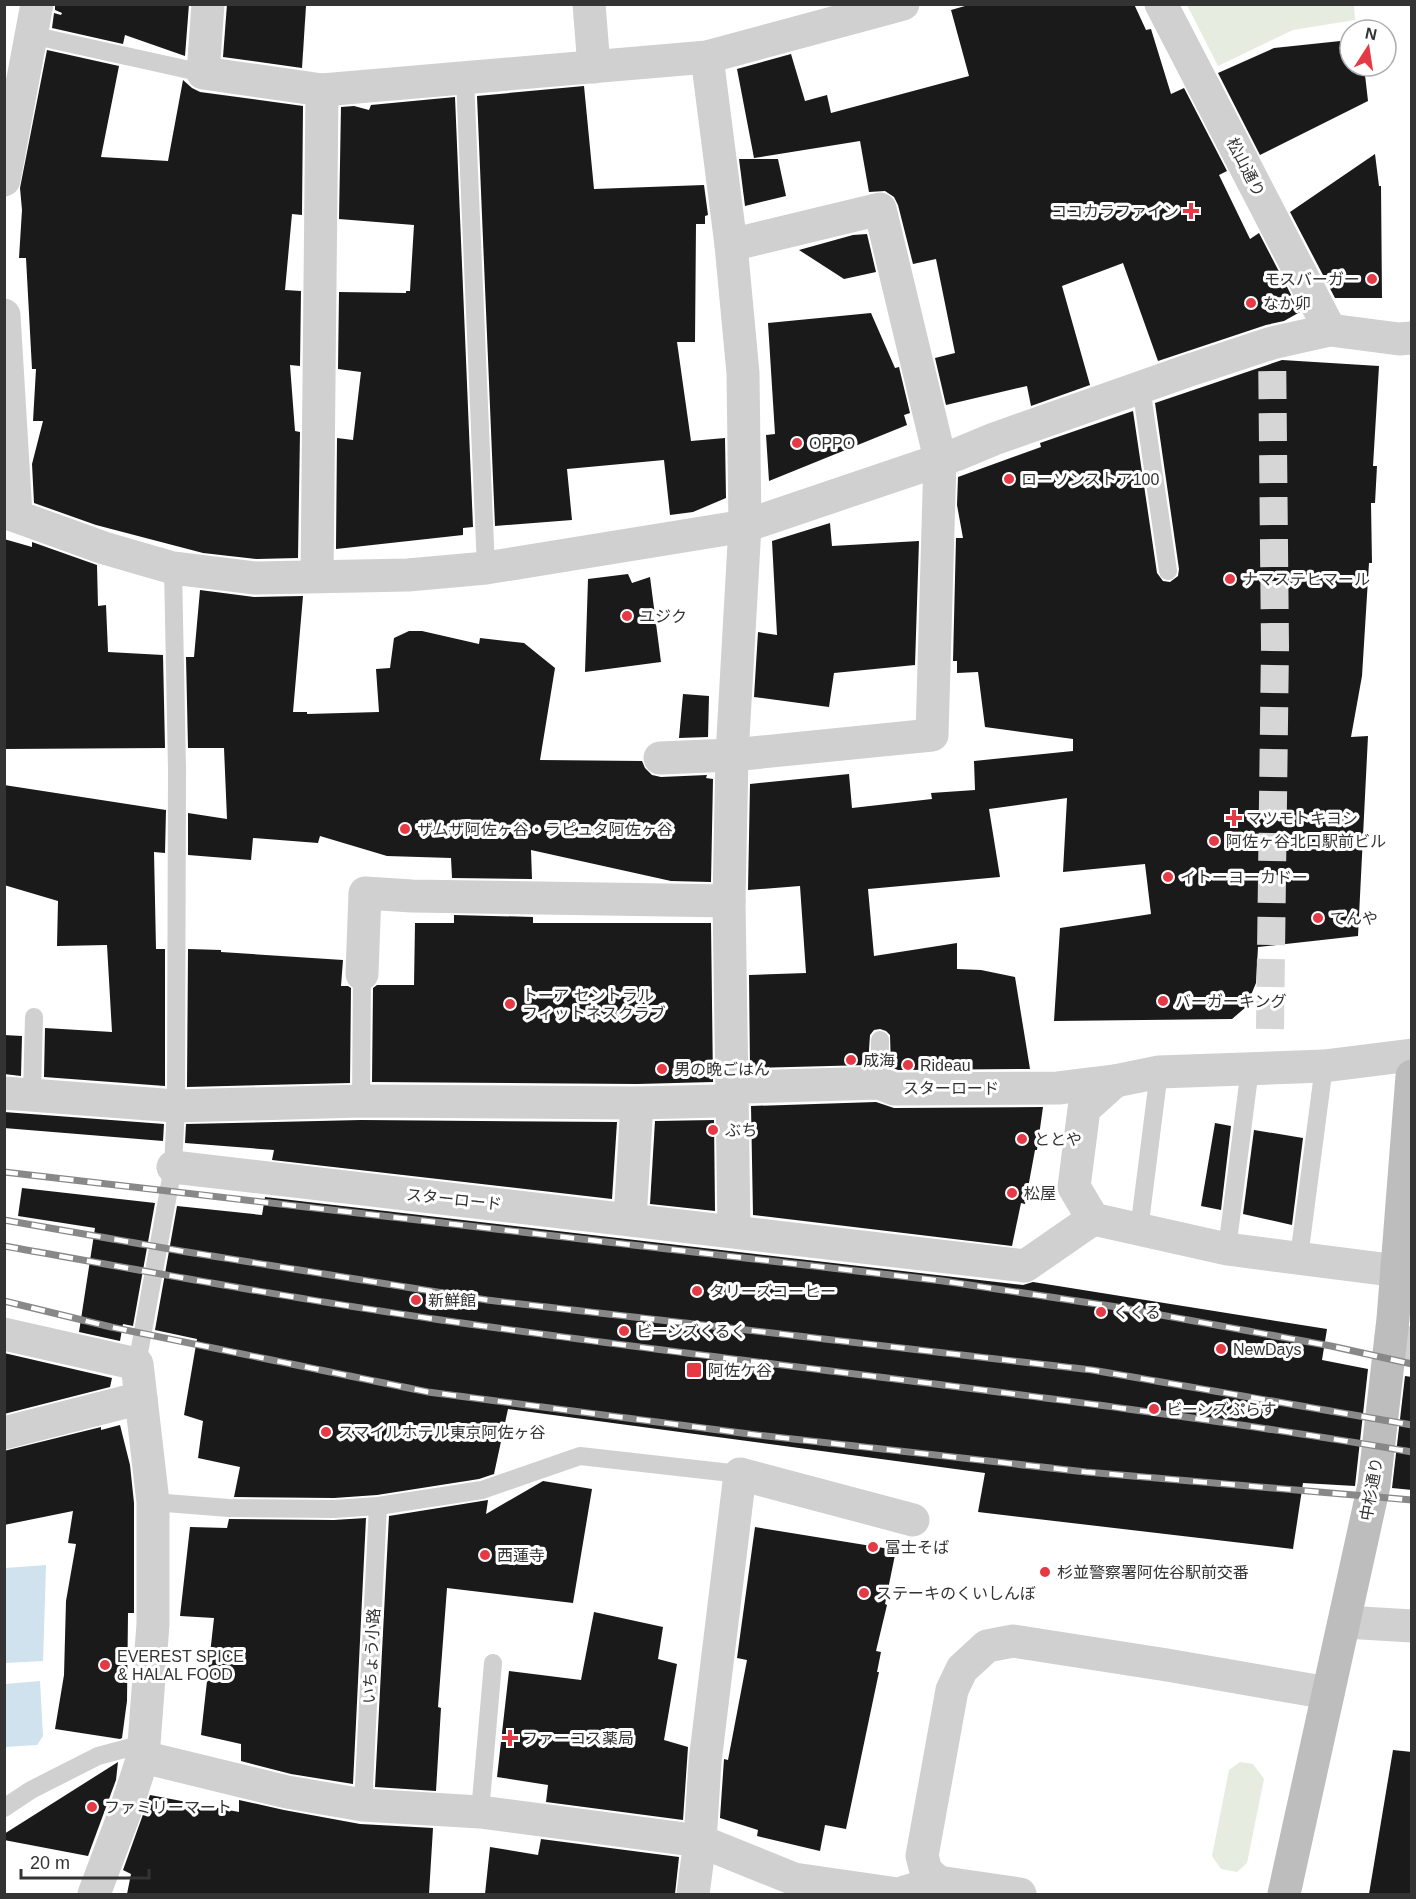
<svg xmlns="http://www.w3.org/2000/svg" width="1416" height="1899" font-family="Arial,'Noto Sans JP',sans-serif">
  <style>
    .green { fill: #e6ecdf }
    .water { fill: #cfe2ee }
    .building { fill: #1a1a1a }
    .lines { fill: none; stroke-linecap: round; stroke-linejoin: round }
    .pedestrian-tunnel { stroke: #d6d6d6; stroke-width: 28; stroke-dasharray: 28 14; stroke-linecap: butt }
    .service { stroke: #d0d0d0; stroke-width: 18 }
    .minor { stroke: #d0d0d0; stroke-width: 33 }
    .tertiary { stroke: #d0d0d0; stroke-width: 33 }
    .secondary { stroke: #bdbdbd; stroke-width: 33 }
    .rail-casing { stroke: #888; stroke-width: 7 }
    .rail { stroke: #fff; stroke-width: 4.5; stroke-dasharray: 14; stroke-linecap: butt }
    .poi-dot { fill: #e63946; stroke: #fff; stroke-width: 2 }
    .labels { text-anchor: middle; stroke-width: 6; stroke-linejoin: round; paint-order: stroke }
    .street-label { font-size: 16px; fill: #333; stroke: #fff }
    .poi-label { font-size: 16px; fill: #333; stroke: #fff; text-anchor: start }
  </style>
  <rect width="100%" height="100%" fill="#fff"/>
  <g class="green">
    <polygon points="1187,5 1354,5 1355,20 1293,30 1218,66"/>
    <polygon points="1240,1762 1253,1764 1264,1779 1247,1863 1237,1872 1221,1869 1212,1856 1229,1770"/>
  </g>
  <g class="water">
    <polygon points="46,1565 43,1661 5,1663 5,1568"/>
    <polygon points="40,1681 43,1736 37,1745 5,1747 5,1684"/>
  </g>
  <g class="building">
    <polygon points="55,4 189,4 185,56 125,35 123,44 52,28 54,13 61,15 62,13 55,10"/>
    <polygon points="227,4 306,6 302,68 223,57"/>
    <polygon points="972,4 1134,4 1146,30 1151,29 1171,94 1184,88 1227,171 1219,175 1250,239 1259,233 1300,312 1284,321 1266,325 1158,361 1123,263 1062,286 1090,385 1031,406 1027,386 946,405 935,358 955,353 936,259 913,264 898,205 894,197 885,191 869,192 860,141 754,158 737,69 791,54 805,101 827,95 831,113 969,76 951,10"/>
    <polygon points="1350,40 1350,66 1364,66 1368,101 1260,155 1218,73 1274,48"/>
    <polygon points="47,50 119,66 101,157 168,161 183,80 192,88 200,92 303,106 302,215 292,214 285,290 301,291 300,366 290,365 295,431 300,432 298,558 257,559 203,553 96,525 34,503 32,464 43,421 33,421 36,369 32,369 26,258 19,258 22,210 20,188"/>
    <polygon points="584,86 594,189 704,185 708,215 705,216 705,224 696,224 695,342 677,342 691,441 725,438 726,498 693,512 670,515 664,460 567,469 572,520 495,526 477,96"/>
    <polygon points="455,97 473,527 463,528 463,535 336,549 337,438 353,440 361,372 338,369 339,292 406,293 406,291 410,291 414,225 339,219 341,107 354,106 369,110 371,105"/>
    <polygon points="1375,154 1379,186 1381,186 1382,298 1335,298 1290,212"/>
    <polygon points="739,159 778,159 786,196 745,206"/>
    <polygon points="867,234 876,272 844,279 799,250 853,235"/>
    <polygon points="871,313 895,368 899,367 910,413 904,415 907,425 769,481 766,435 775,434 768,323"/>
    <polygon points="1282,360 1379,366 1373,466 1377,466 1375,503 1371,503 1372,563 1369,563 1362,676 1351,737 1368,736 1358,936 1258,947 1256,983 1246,1007 1232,1019 1054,1021 1060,928 1151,914 1145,864 1063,872 1067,798 989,809 1000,877 868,889 874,956 957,943 957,969 981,970 1015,977 1030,1069 898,1070 891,1067 890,1035 886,1031 880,1029 874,1030 870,1035 868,1065 750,1068 749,975 806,973 800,886 748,890 750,784 849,774 852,808 932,799 931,793 975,790 974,761 1073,751 1073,739 985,727 978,672 957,673 957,661 953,661 956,538 963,538 957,505 958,477 1041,447 1040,443 1133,411 1157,573 1163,581 1170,582 1178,576 1179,569 1155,403"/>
    <polygon points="830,523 832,546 919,541 915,665 834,673 829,707 754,697 758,632 777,635 772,541"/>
    <polygon points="4,539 32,547 32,542 97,565 98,606 106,605 108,652 163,655 165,748 4,749"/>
    <polygon points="628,574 632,583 650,577 661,662 585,672 588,579"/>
    <polygon points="200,590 254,597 303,596 293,712 307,712 307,714 379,712 376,669 390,668 394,638 409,631 422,631 479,644 480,638 524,643 555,668 540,760 642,761 645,768 652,775 661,777 707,775 706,778 713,779 711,882 671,881 531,850 532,879 452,878 451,858 387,856 320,836 318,843 253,838 251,860 188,855 188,813 227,819 224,748 188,748 186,657 194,657"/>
    <polygon points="683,694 709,696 708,737 679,738"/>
    <polygon points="4,785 166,810 165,853 154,852 156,949 165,949 165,1086 44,1077 45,1028 112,1032 107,945 57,946 58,901 4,885"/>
    <polygon points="454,915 533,917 533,923 711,923 713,1082 637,1084 372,1082 373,988 377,985 414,985 415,923 454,923"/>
    <polygon points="188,949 221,950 221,952 343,960 341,986 348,986 351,988 350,1083 187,1087"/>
    <polygon points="4,1035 22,1036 21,1076 4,1074"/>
    <polygon points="876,1102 894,1108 1043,1107 1037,1150 1035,1150 1025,1204 1021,1203 1012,1246 753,1215 751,1106"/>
    <polygon points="4,1112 164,1124 163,1141 4,1128"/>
    <polygon points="361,1120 617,1122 612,1199 272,1160 274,1150 185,1143 186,1124"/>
    <polygon points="714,1120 715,1211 650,1204 655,1121"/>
    <polygon points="1215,1123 1231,1126 1221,1210 1201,1206"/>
    <polygon points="1254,1130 1303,1138 1292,1225 1243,1214"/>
    <polygon points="22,1188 155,1203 133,1326 123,1324 120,1341 79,1332 95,1228 18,1216"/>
    <polygon points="265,1197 1023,1285 1033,1282 1327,1329 1322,1360 1368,1369 1355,1486 1303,1483 1293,1549 978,1512 985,1473 508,1409 494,1474 479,1479 377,1495 334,1498 234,1497 240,1467 198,1458 203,1421 184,1415 197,1339 155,1330 177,1206 262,1215"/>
    <polygon points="4,1353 112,1378 110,1387 4,1414"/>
    <polygon points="1405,1376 1412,1377 1412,1490 1392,1488"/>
    <polygon points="120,1425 130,1465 134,1503 134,1613 128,1613 127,1701 122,1738 120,1739 55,1729 64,1675 66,1601 76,1544 68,1543 73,1511 4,1525 4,1451 101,1427 101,1430"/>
    <polygon points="543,1481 592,1489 573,1603 447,1588 438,1707 441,1708 436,1791 375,1787 389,1516 488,1500 486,1514"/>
    <polygon points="366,1518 353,1784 291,1774 241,1761 241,1744 201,1735 214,1618 180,1616 190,1527 227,1528 229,1519 334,1520"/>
    <polygon points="755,1527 896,1550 885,1604 887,1605 876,1651 881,1652 877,1672 879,1672 846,1829 825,1825 820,1851 757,1836 758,1830 720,1818 724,1759 728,1760 747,1660 737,1658"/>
    <polygon points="594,1612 663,1627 658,1659 677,1664 664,1740 688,1747 683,1820 546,1802 548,1785 497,1777 509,1671 581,1680"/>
    <polygon points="1393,1750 1412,1752 1412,1894 1369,1894"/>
    <polygon points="118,1762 116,1780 88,1856 4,1840 4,1834"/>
    <polygon points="150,1795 239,1812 239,1800 284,1810 360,1824 433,1828 429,1894 127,1894 131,1874 123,1870"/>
    <polygon points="541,1839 679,1857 675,1894 485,1894 490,1847 538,1855"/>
  </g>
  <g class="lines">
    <polyline class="pedestrian-tunnel" points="1270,1029 1275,647 1272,343"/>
    <g class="service">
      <polyline points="31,35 203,73"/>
      <polyline points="465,79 486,568"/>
      <polyline points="1141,387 1168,571"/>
      <polyline points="879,1083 880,1040"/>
      <polyline points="32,1094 34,1017"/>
      <polyline points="361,1101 362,974"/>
      <polyline points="1139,1230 1159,1072"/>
      <polyline points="1227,1249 1250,1068"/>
      <polyline points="1299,1257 1324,1066"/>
      <polyline points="137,1364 173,1167 176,1106 177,769 173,568"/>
      <polyline points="153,1502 229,1508 334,1509 378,1506 482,1490 580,1456 740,1474"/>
      <polyline points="363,1805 378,1506"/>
      <polyline points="4,1808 31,1790 98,1756 143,1744"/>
      <polyline points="480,1812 493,1663"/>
    </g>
    <g class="minor">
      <polyline points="208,4 203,73 322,90 707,57 903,4"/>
      <polyline points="589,4 594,67"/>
      <polyline points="1161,4 1330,330"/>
      <polyline points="4,180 37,4"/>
      <polyline points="4,315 16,515"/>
      <polyline points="4,512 104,548 173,568 256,578 408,575 486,568 745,526 958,454 994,439 1187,371 1272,343 1330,330 1399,339 1412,338"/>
      <polyline points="317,576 322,90"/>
      <polyline points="660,758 732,755 932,735 940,459 880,209 731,245"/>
      <polyline points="362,974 365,893 412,896 729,901"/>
      <polyline points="1115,1081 1084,1109 1074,1187 1093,1219 1227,1249 1398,1271"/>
      <polyline points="4,1093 176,1106 361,1101 637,1103 720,1101 732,1092 729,901 732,755 745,526 743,373 731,245 707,57"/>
      <polyline points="173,1167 1025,1266 1093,1219"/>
      <polyline points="630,1219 637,1103"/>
      <polyline points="734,1231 732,1092 743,1087 879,1083 894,1089 1058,1088 1115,1081 1159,1072 1324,1066 1412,1055"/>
      <polyline points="4,1334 137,1364 153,1502 153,1624 143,1757 125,1812 94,1894"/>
      <polyline points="1391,1338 1412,1344"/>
      <polyline points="4,1433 141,1398"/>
      <polyline points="1345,1622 1412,1626"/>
      <polyline points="143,1757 287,1792 363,1805 480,1812 700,1841 794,1879 898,1894 938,1882"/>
      <polyline points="938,1882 926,1871 922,1856 952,1690 962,1669 987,1646 1013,1641 1167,1665 1328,1693"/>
      <polyline points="693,1894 700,1841 705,1762 740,1474 913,1520"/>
    </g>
    <polyline class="tertiary" points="938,1882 1020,1894"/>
    <polyline class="secondary" points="1284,1894 1374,1485 1393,1319 1412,1076"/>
    <defs>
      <g id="rail">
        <polyline points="4,1172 943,1281 1117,1307 1331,1346 1412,1364"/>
        <polyline points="4,1220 181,1251 487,1300 1092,1370 1412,1425"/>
        <path d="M4,1246C150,1272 295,1299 441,1320C764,1367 1090,1397 1412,1452"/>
        <polyline points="4,1301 111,1327 428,1392 757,1435 1086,1472 1412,1500"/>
      </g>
    </defs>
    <use href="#rail" class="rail-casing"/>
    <use href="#rail" class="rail"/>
  </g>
  <g class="poi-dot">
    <path d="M1188 202h6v6h6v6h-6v6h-6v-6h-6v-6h6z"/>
    <circle cx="1372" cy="279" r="6"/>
    <circle cx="1251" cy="303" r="6"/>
    <circle cx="797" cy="443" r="6"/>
    <circle cx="1009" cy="479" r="6"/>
    <circle cx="1230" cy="579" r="6"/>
    <circle cx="627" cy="616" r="6"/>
    <path d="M1231 809h6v6h6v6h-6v6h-6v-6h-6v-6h6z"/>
    <circle cx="405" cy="829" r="6"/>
    <circle cx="1214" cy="841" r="6"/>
    <circle cx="1168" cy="877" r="6"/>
    <circle cx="1318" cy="918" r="6"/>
    <circle cx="1163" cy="1001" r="6"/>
    <circle cx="510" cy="1004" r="6"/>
    <circle cx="851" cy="1060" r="6"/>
    <circle cx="908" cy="1065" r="6"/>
    <circle cx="662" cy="1069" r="6"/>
    <circle cx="713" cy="1130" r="6"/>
    <circle cx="1022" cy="1139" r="6"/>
    <circle cx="1012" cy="1193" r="6"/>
    <circle cx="697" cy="1291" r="6"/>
    <circle cx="416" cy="1300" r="6"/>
    <circle cx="1101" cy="1312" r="6"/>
    <circle cx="624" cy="1331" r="6"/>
    <circle cx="1221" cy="1349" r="6"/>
    <rect x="686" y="1362" width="16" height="16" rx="3"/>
    <circle cx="1154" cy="1409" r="6"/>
    <circle cx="326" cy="1432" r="6"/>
    <circle cx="873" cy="1547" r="6"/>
    <circle cx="485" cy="1555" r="6"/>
    <circle cx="1045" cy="1572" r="6"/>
    <circle cx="864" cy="1593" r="6"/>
    <circle cx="105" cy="1665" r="6"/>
    <path d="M507 1729h6v6h6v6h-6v6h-6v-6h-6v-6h6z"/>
    <circle cx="92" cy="1807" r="6"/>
  </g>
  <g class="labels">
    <g class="street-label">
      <text transform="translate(1246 167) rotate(63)" y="6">松山通り</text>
      <text x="951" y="1094">スターロード</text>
      <text transform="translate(454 1199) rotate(6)" y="6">スターロード</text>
      <text transform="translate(1371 1489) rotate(-80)" y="6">中杉通り</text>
      <text transform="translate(371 1656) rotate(-87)" y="6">いちょう小路</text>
    </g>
    <g class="poi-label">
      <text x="1179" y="217" text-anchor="end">ココカラファイン</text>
      <text x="1360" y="285" text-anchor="end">モスバーガー</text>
      <text x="1263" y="309">なか卯</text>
      <text x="809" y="449">OPPO</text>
      <text x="1021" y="485">ローソンストア100</text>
      <text x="1242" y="585">ナマステヒマール</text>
      <text x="639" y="622">ユジク</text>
      <text x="1246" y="824">マツモトキヨシ</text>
      <text x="417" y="835">ザムザ阿佐ヶ谷・ラピュタ阿佐ヶ谷</text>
      <text x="1226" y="847">阿佐ヶ谷北口駅前ビル</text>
      <text x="1180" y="883">イトーヨーカドー</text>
      <text x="1330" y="924">てんや</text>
      <text x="522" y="1001">トーア セントラル<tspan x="522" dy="18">フィットネスクラブ</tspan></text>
      <text x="1175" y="1007">バーガーキング</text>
      <text x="863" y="1066">成海</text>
      <text x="920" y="1071">Rideau</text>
      <text x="674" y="1075">男の晩ごはん</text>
      <text x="725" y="1136">ぶち</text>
      <text x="1034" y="1145">ととや</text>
      <text x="1024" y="1199">松屋</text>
      <text x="709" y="1297">タリーズコーヒー</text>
      <text x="428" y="1306">新鮮館</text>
      <text x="1113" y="1318">くくる</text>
      <text x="636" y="1337">ビーンズくるく</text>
      <text x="1233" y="1355">NewDays</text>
      <text x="708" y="1376">阿佐ケ谷</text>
      <text x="1166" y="1415">ビーンズぷらす</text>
      <text x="338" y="1438">スマイルホテル東京阿佐ヶ谷</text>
      <text x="885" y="1553">富士そば</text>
      <text x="497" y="1561">西蓮寺</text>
      <text x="1057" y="1578">杉並警察署阿佐谷駅前交番</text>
      <text x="876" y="1599">ステーキのくいしんぼ</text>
      <text x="117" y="1662">EVEREST SPICE<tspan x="117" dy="18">&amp; HALAL FOOD</tspan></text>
      <text x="522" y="1744">ファーコス薬局</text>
      <text x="104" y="1813">ファミリーマート</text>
    </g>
  </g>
  <rect width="1416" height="1899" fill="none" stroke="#333333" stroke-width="12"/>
  <g transform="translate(1368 48) rotate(12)"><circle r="28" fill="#ffffff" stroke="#adadad" stroke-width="1.5"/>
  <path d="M0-4.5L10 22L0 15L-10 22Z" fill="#e63946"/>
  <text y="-9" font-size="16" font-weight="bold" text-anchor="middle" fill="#333333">N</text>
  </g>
  <path d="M21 1869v9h128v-9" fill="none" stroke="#333333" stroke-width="3"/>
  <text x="30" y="1869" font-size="18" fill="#333333" stroke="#ffffff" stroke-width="4.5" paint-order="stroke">20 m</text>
</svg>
